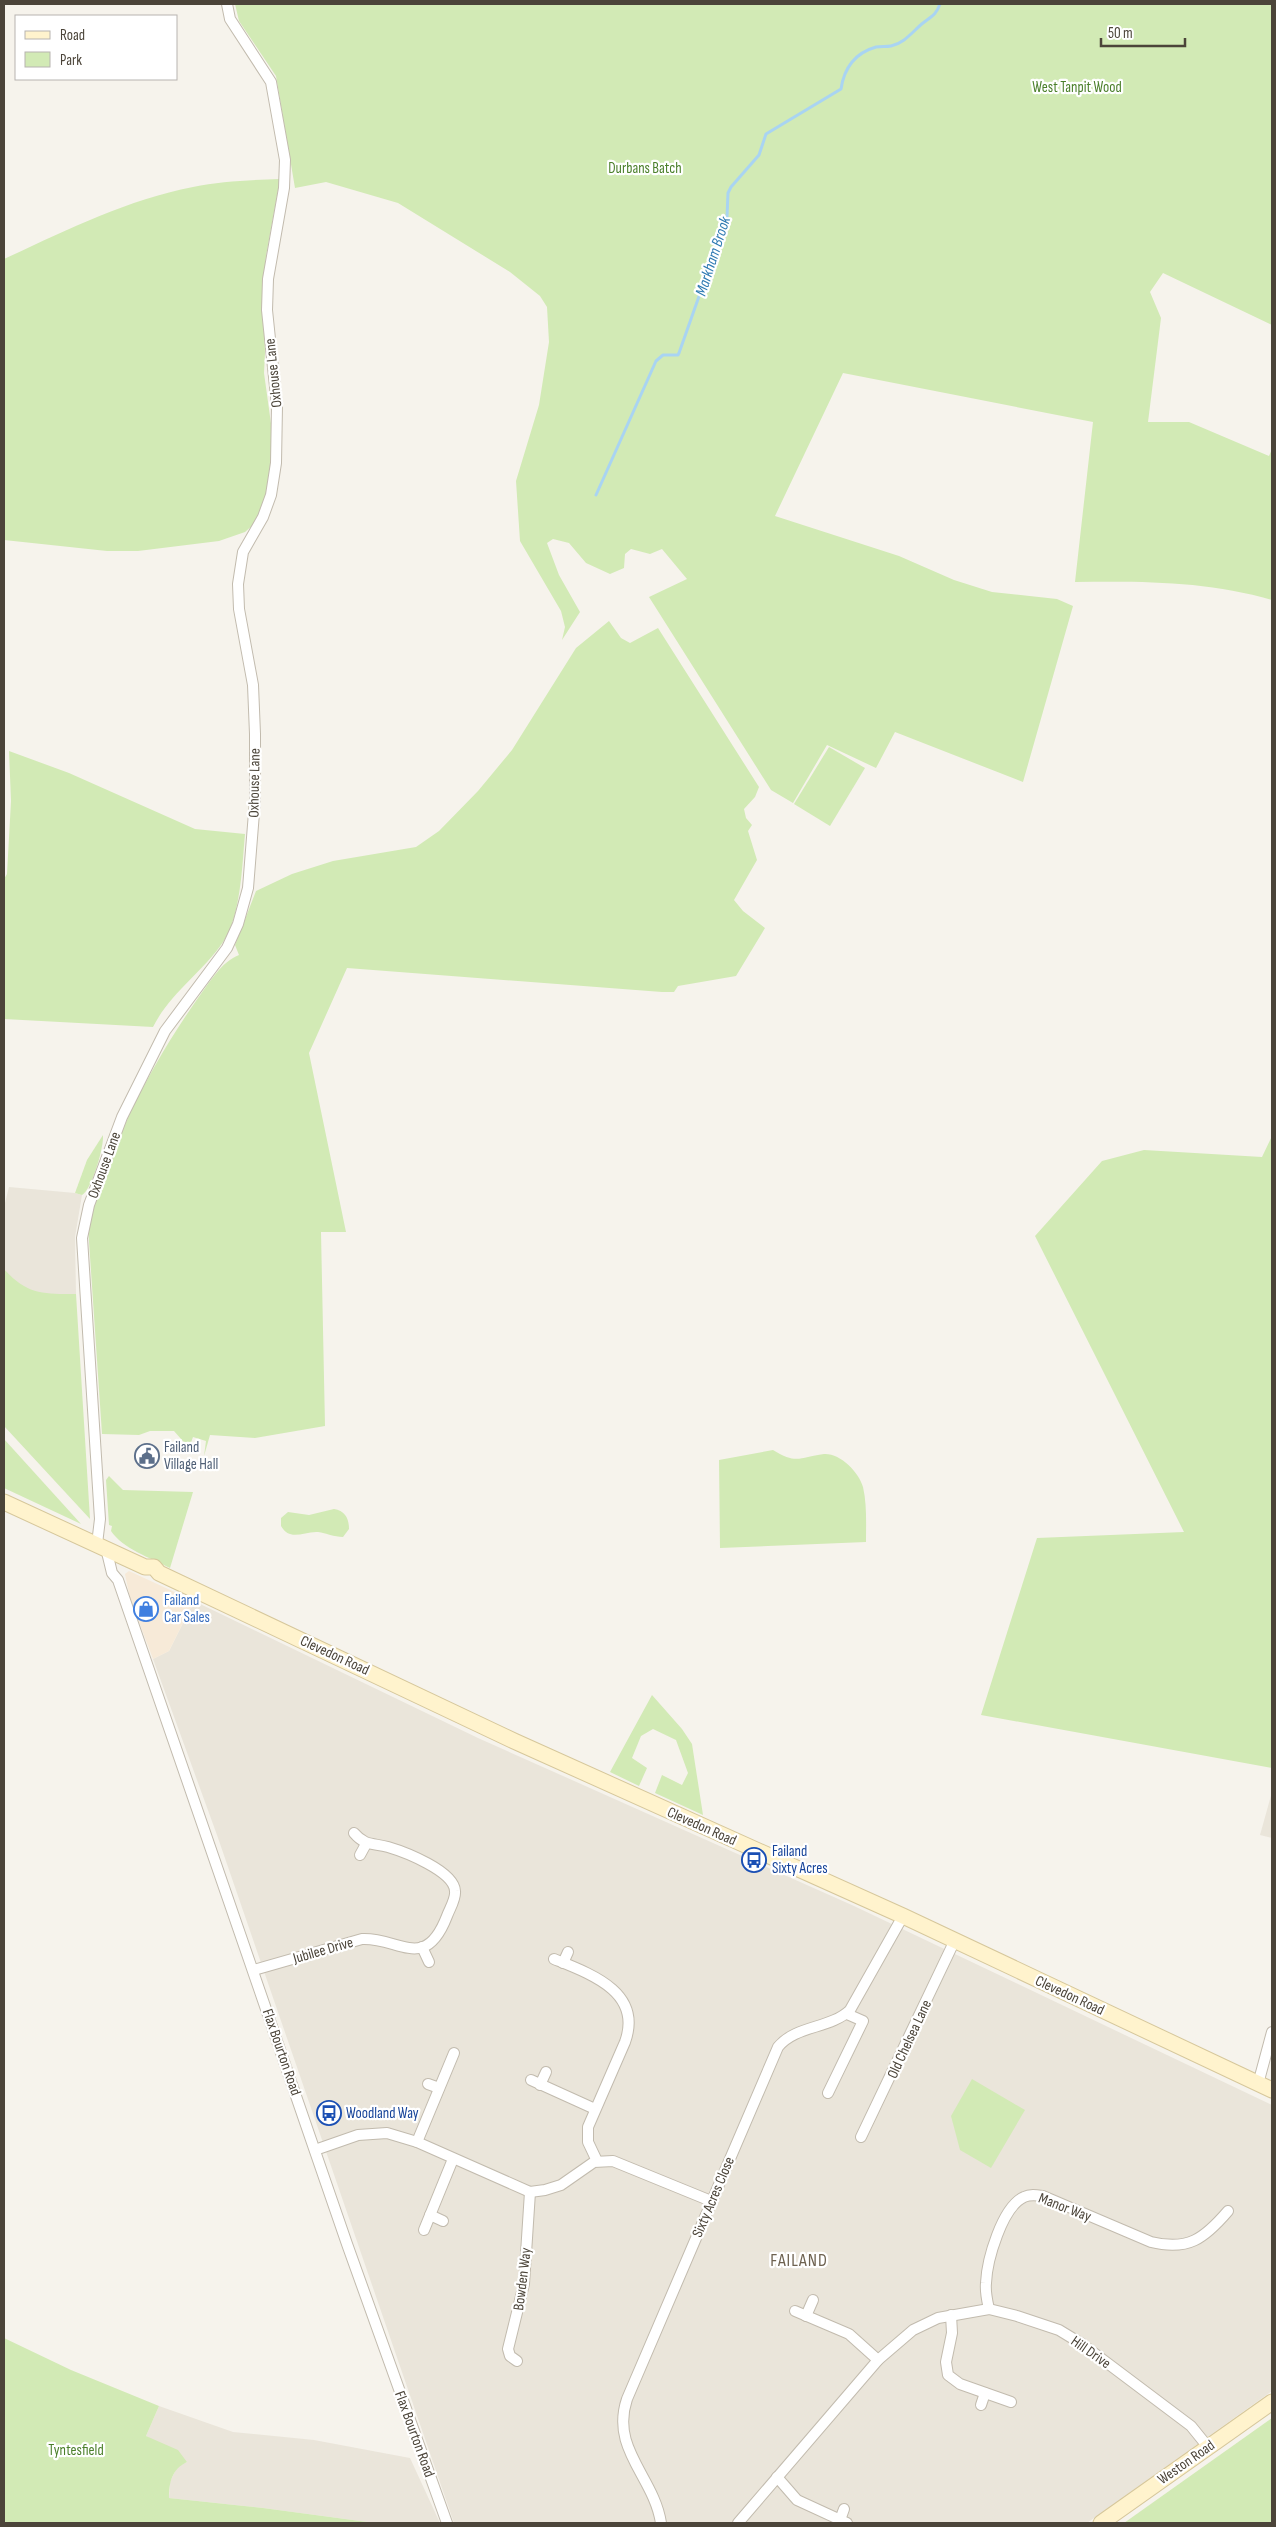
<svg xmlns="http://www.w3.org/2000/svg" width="1276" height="2527" font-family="'Sofia Sans Condensed',sans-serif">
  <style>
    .residential { fill: #eae5da }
    .commercial { fill: #f7ead8 }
    .green { fill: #d2eab5 }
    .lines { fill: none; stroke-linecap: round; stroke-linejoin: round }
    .stream { stroke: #a9d4f2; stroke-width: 3 }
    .street-casing { stroke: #c2bbae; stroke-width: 12 }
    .secondary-casing { stroke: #d6c79b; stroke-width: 17 }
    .street { stroke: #fff; stroke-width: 10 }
    .secondary { stroke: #fff3cd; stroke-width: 15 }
    .labels { text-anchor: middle; stroke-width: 4.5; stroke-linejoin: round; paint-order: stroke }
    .park-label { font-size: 15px; fill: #4a7f2a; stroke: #fff }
    .street-label { font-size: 15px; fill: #4b4439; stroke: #fff }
    .service-label { font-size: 15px; fill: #4e5e75; stroke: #fff; text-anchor: start }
    .shop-label { font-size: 15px; fill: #366cbe; stroke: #fff; text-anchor: start }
    .transit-label { font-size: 15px; fill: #164399; stroke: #fff; text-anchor: start }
    .water-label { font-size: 16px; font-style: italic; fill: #2e7ab2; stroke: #fff }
    .quarter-label { font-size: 18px; letter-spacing: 1px; fill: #6e6250; stroke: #fff }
  </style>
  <rect width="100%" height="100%" fill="#f6f3ec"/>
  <g class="residential">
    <polygon points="9,1187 75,1193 82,1195 75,1237 76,1294 44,1294 31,1291 14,1281 4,1269 4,1207"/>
    <polygon points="194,1601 478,1738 854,1906 1272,2105 1272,2391 1087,2523 454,2523 217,1835 153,1659 169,1651"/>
    <polygon points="1272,1792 1272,1838 1260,1835"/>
    <polygon points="159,2406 233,2432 314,2440 410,2458 440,2523 375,2523 263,2508 169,2498 170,2482 177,2467 187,2462 146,2436"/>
  </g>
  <polygon class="commercial" points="129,1571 194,1601 169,1651 153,1659 130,1598 125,1574"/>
  <g class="green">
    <path d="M235,4H1272V325L1163,273L1150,292L1161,318L1148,422H1189L1269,456L1272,449V600C1208,581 1141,581 1075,582L1093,422L843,373L775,516L899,556L954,580L992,592L1057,599L1073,606L1023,782L895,732L876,768L827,745L793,803L771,790L649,597L687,579L662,549L650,554L631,549L625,554L624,568L610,574L586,563L569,543L553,539L547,543L559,575L580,612L562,640L565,627L561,611L520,541L516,481L539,405L549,342L547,307L540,296L510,272L398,203L326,182L295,188L276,76L239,21Z"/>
    <path d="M280,179L266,256L263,285L265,353L264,373L273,438L271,478L261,514L253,525L245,532L219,541L138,551H107L4,540V259C65,231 126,200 193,187C221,181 251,180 280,179Z"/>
    <path d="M609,621L621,638L630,643L658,628L759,787L755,797L744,809L746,818L752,825L748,831L757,860L734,900L743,911L765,928L736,976L678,986L674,992H662L347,968L309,1053L346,1232H321L325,1426L255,1438L210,1435L204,1456L206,1441L193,1437L189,1448L174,1431H150L139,1435L102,1434L88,1227C110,1144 149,1068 198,998C210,982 221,962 239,955L235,945L256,891L292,874L333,861L416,847L439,831L478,791L512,750L576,648Z"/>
    <polygon points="829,747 865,768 830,826 794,804"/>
    <path d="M9,751L69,773L195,829L245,834C242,866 241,916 223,942C202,973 170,993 153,1027L4,1019V879L7,874L11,801Z"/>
    <path d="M103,1135C104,1147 92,1189 82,1195L75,1193L87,1160Z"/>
    <polygon points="1272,1136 1272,1768 981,1715 1037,1538 1184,1532 1035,1236 1102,1161 1144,1150 1262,1157"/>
    <path d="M4,1269C27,1295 44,1294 76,1294L90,1519L4,1426Z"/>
    <polygon points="4,1439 81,1524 4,1488"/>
    <path d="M773,1450C797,1465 800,1457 824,1454C840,1453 859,1472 863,1487C867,1504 866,1524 866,1542L720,1548L719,1460Z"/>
    <path d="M109,1476L123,1490L193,1492L170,1568C151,1558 123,1549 111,1531L112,1526L109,1525L106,1480Z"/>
    <path d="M334,1509C345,1511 349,1518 349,1529L343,1537C334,1537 326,1533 318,1532C304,1531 290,1542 281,1526V1518L288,1512L309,1515Z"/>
    <polygon points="652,1695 682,1729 692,1744 703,1815 655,1793 662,1775 682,1785 688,1773 676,1740 653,1729 641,1736 632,1758 647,1768 639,1786 610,1772"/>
    <polygon points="972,2079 1025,2110 991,2168 960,2150 951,2116"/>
    <path d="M4,2338L71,2370L159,2406L146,2436L178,2450L187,2462C172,2469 169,2482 169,2498L263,2508L375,2523H4Z"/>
    <polygon points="1272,2418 1272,2523 1124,2523"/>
  </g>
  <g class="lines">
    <path class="stream" d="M596,495L656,361L663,355H678L679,353L727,217L728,193L731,187L759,155L766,134L841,89C844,69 855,53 876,47C881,46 886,47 891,46C905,43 913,31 923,23C932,16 936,15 940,4"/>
    <defs>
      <g id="street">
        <polyline points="97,1544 100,1519 82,1238 89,1205 122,1117 165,1031 227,948 238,924 248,888 255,800 255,734 253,685 239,609 238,584 243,552 263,517 271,495 276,463 277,406 267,310 268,279 284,188 285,160 271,82 230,19 227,4"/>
        <polyline points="106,1548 112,1573 118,1580 347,2244 447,2523"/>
        <polyline points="360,1855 366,1844"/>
        <polyline points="422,1947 429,1962"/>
        <path d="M554,1959C591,1974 643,1992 625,2042L588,2127V2142L597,2161"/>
        <polyline points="563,1963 568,1952"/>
        <path d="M254,1970L362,1939C399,1937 425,1973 447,1916C450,1908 456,1899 455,1891C454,1871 405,1852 388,1847C373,1843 365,1846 354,1833"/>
        <polyline points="531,2080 595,2109"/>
        <polyline points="428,2084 439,2088"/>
        <polyline points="1258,2084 1272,2032"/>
        <polyline points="540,2085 546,2072"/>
        <polyline points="828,2093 863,2021 847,2014"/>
        <polyline points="861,2137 955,1940"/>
        <polyline points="417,2142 454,2053"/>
        <polyline points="315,2150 358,2135 387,2133 417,2142 530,2192 545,2190 561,2185 594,2162 613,2161 711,2201"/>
        <polyline points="430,2215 443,2221"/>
        <polyline points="424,2230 453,2159"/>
        <path d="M989,2309C987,2300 985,2292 986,2283C987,2260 1002,2207 1024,2197C1030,2194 1036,2195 1043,2196L1151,2242C1188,2251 1204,2239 1228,2211"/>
        <polyline points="795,2311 849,2334 878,2360"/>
        <polyline points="951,2315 952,2333 946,2362 948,2375 960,2384 1011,2402"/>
        <polyline points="806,2316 813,2300"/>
        <polyline points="517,2361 510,2356 508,2349 524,2284 530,2192"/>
        <polyline points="981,2405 985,2393"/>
        <polyline points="777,2477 797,2500 847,2523"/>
        <polyline points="840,2520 844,2509"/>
        <path d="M661,2523C654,2477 610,2449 627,2399L778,2047C796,2025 830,2029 850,2010L903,1916"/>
        <polyline points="738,2523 878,2360 913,2330 938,2318 989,2309 1017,2316 1059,2330 1082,2344 1191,2426 1208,2447"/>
      </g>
      <g id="secondary">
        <polyline points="4,1502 145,1567 154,1567 159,1573 514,1741 903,1916 1272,2090"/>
        <polyline points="1101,2523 1272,2402"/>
      </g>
    </defs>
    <use href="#street" class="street-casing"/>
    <use href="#secondary" class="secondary-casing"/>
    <use href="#street" class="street"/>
    <use href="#secondary" class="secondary"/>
  </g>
  <defs>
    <symbol id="civic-ring" viewBox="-11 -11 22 22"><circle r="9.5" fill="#fff" stroke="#5c6f8a" stroke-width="1.5"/><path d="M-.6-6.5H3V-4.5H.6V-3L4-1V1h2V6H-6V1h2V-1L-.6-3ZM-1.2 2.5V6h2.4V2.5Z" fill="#5c6f8a"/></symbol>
    <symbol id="shop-ring" viewBox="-11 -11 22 22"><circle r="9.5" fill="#fff" stroke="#3f7fe0" stroke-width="1.5"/><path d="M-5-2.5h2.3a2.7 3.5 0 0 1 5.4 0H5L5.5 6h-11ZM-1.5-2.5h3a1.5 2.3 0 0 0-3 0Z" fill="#3f7fe0"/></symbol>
    <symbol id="bus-ring" viewBox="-11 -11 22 22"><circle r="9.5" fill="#fff" stroke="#1a4fb4" stroke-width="1.5"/><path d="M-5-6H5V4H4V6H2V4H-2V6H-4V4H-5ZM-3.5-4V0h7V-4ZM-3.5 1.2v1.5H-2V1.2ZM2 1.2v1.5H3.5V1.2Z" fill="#1a4fb4"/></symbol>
  </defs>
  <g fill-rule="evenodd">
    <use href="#civic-ring" x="133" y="1442" width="28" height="28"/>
    <use href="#shop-ring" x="132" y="1595" width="28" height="28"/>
    <use href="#bus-ring" x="740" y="1846" width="28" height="28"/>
    <use href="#bus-ring" x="315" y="2099" width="28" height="28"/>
  </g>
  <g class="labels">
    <g class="park-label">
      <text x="1077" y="92">West Tanpit Wood</text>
      <text x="645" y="173">Durbans Batch</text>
      <text x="76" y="2455">Tyntesfield</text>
    </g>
    <g class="street-label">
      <text transform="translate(273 373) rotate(-96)" y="5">Oxhouse Lane</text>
      <text transform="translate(254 783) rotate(-89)" y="5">Oxhouse Lane</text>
      <text transform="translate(104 1165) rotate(-70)" y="5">Oxhouse Lane</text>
      <text transform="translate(335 1655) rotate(25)" y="5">Clevedon Road</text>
      <text transform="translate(702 1826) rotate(24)" y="5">Clevedon Road</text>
      <text transform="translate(323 1950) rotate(-16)" y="5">Jubilee Drive</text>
      <text transform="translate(1070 1995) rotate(25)" y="5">Clevedon Road</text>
      <text transform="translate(909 2039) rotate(-65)" y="5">Old Chelsea Lane</text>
      <text transform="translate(282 2052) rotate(71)" y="5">Flax Bourton Road</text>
      <text transform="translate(713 2197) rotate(-67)" y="5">Sixty Acres Close</text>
      <text transform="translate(1065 2207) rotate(21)" y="5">Manor Way</text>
      <text transform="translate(522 2279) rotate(-83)" y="5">Bowden Way</text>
      <text transform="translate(1091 2352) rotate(35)" y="5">Hill Drive</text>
      <text transform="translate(415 2434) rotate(70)" y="5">Flax Bourton Road</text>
      <text transform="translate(1186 2462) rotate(-35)" y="5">Weston Road</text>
    </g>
    <g class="service-label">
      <text x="164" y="1452">Failand<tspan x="164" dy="17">Village Hall</tspan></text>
    </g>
    <g class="shop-label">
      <text x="164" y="1605">Failand<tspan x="164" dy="17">Car Sales</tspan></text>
    </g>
    <g class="transit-label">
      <text x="772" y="1856">Failand<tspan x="772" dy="17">Sixty Acres</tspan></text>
      <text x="346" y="2118">Woodland Way</text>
    </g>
    <g class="water-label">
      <text transform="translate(712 256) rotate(-72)" y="6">Markham Brook</text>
    </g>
    <g class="quarter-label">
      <text x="799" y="2266">FAILAND</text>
    </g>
  </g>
  <rect width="1276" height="2527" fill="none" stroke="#4b4439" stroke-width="10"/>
  <rect x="15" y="15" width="162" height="65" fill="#ffffff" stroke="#b7b4b0"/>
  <rect x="25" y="31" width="25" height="8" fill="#fff3cd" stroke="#b7b4b0"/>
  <text x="60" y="40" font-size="15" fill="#4b4439">Road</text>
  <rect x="25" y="52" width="25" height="15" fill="#d2eab5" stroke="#b7b4b0"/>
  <text x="60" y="65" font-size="15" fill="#4b4439">Park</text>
  <path d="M1101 38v8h84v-8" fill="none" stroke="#4b4439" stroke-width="2.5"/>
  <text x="1108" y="38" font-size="15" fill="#4b4439" stroke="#ffffff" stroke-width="4" paint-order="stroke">50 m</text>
</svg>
